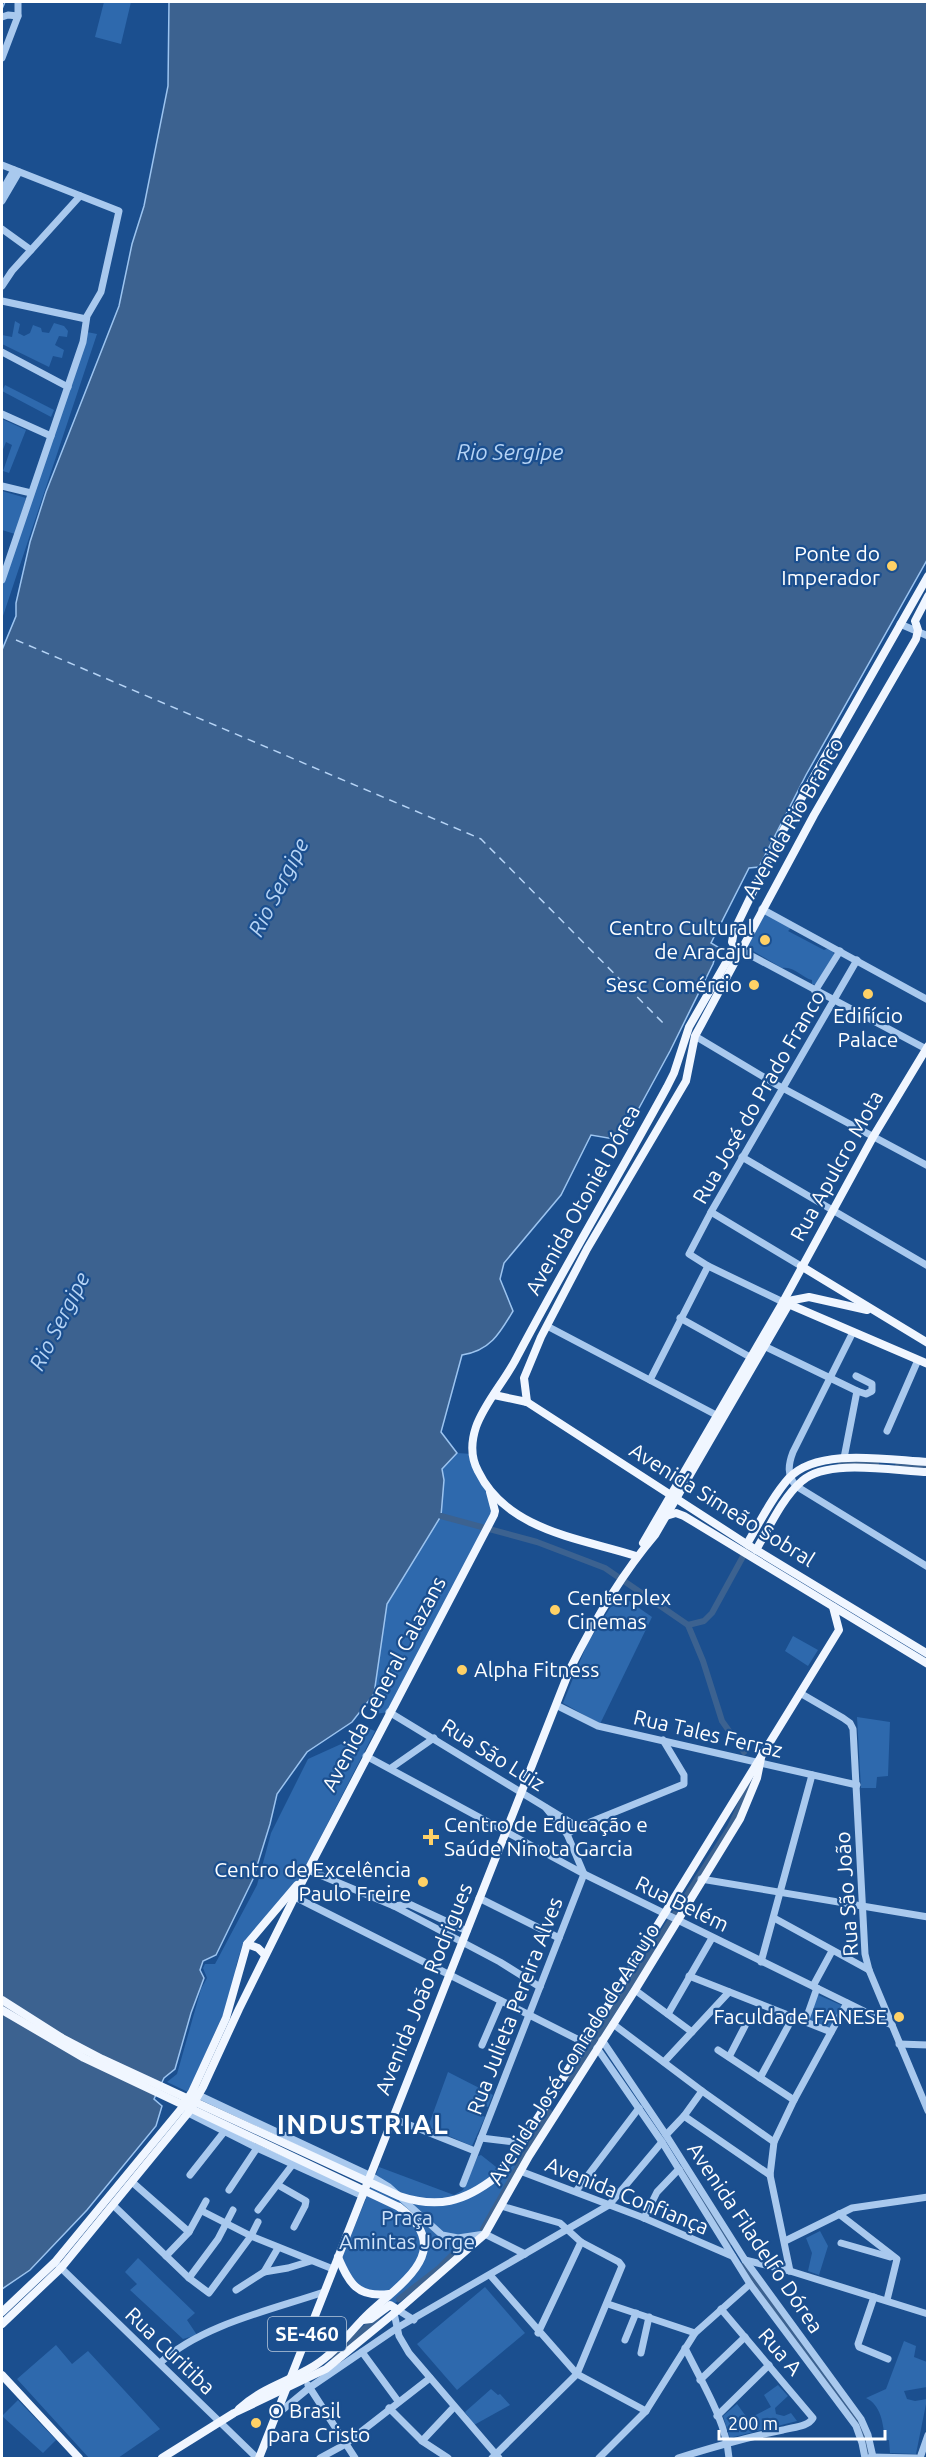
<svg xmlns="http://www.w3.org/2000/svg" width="929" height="2460" font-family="Ubuntu,sans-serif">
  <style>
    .green { fill: #2e69ad }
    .water { fill: #3c6290; stroke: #9cc4f0; stroke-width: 1.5 }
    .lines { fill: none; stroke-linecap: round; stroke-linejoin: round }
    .stream { stroke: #9cc4f0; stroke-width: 1.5 }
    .canal { stroke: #3c6290; stroke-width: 6 }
    .ferry { stroke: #b5d3f5; stroke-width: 1.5; stroke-dasharray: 8 6; stroke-linecap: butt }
    .minor { stroke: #a9c9ee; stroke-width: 7 }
    .major { stroke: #f0f6ff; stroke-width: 8 }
    .major-bridge { stroke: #f0f6ff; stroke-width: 8 }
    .poi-dot { fill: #ffd166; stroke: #1b4f8f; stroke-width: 2 }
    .labels { text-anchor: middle; stroke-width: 4.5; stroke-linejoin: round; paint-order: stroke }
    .shield { fill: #1b4f8f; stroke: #bbcadd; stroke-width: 1.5 }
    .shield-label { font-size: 20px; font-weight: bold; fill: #fff }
    .poi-label { font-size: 21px; fill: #fff; stroke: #1b4f8f; text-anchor: end }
    .street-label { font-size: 21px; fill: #fff; stroke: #1b4f8f }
    .park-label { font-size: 21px; fill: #cfe3fa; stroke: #1b4f8f }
    .water-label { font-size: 22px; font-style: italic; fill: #b5d3f5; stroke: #1b4f8f }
    .district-label { font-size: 27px; font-weight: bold; letter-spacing: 1.5px; fill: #fff; stroke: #1b4f8f }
  </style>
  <rect width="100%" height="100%" fill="#1b4f8f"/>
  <g class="green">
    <polygon points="104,2 131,2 121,44 95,37"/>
    <polygon points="15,321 20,324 18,333 24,336 30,333 33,325 41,328 42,332 49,333 54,323 64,326 68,331 67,337 59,336 55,345 64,350 62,358 53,356 49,367 2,344 2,335 12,337"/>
    <polygon points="87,332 97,334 2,619 2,581"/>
    <polygon points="5,385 54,410 51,417 2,391"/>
    <polygon points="2,419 26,430 9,473 3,471 12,445 6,442 2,452"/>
    <polygon points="2,491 26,498 15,534 2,530"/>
    <path d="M764,913L791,928L788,931L824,950L829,948L833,951L834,955L816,985L812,984V980C802,978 795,966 782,968L748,948L746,946Z"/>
    <polygon points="457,1453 472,1454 495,1511 389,1712 375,1714 374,1694 387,1604 441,1516 444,1480 442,1469"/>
    <polygon points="619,1594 652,1617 600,1724 563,1703 587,1644"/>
    <polygon points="793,1636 818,1650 808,1666 785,1651"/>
    <polygon points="857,1717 890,1722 888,1776 877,1777 876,1788 861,1788"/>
    <polygon points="370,1729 375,1731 296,1885 243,1943 236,1966 235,1988 188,2092 167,2082 177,2074 201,1989 207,1978 203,1968 205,1964 215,1964 257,1885 271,1833 308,1759 350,1740"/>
    <polygon points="816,1994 843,2006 830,2031 804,2019"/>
    <polygon points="448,2072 493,2095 488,2107 474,2103 472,2110 485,2117 472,2146 428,2127"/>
    <path d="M481,2155L505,2174L513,2165L516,2166L483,2229L388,2309L384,2303L390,2296C358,2288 355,2288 342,2257L379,2167L454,2195L463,2190L478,2156Z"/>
    <polygon points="820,2231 828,2246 819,2275 808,2271 812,2253 806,2238"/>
    <polygon points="138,2258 195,2313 187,2320 197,2335 183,2339 130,2290 137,2284 125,2272"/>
    <polygon points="485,2287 525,2333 457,2390 417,2344"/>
    <path d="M904,2341L916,2346L914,2357L927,2362V2387L904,2391L907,2399L915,2401L927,2399L916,2454L890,2453L889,2440H885C883,2423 881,2405 866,2398L886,2389Z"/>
    <polygon points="56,2345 72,2364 88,2351 160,2429 118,2458 89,2458 17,2379"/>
    <polygon points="778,2385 788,2396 775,2408 776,2414 784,2416 791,2413 797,2421 730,2438 723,2416 737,2404 748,2419 771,2407 764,2395"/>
    <polygon points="491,2389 498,2395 500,2394 510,2405 474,2425 465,2412"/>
    <polygon points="18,2400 56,2440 43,2453 2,2416"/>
  </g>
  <path class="water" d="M169,2H927V560L806,775L759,867L749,868L711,943L718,947L713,964L670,1051L626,1132L614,1139L591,1135L561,1195L504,1263L500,1279L513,1311C500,1333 490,1351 462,1355L441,1432L457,1453L442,1469L444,1480L441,1516L387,1604L374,1694L352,1722L307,1752L277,1794L270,1824L253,1879L216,1955L203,1961L200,1970L204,1978L191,2013L175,2069L164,2078L154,2099L162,2106L156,2126L87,2210L30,2270L2,2289V650L16,616V603L30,542L46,492L119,306L132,244L144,206L168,86Z"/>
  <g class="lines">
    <polyline class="stream" points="2,9 5,2"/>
    <g class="canal">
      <polyline points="841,1462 876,1464"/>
      <polyline points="898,1466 928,1467"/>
      <polyline points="441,1516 537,1542 605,1568 688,1625 703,1661 722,1721 744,1752"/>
      <polyline points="688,1625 704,1621 712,1613 746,1551"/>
      <polyline points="570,2079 730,1827 751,1782"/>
      <polyline points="683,2171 729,2243"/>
      <polyline points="483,2229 549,2112"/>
      <polyline points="742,2266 861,2426 867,2455"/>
      <polyline points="399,2299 439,2268 460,2247"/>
      <polyline points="333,2356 377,2318"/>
    </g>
    <polyline class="ferry" points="16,640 481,839 666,1026"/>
    <g class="minor">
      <polyline points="2,17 8,15 18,16"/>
      <polyline points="2,58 18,16 18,2"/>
      <polyline points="2,165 119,211 101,292 87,316 83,342 2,580"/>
      <polyline points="2,191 14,170"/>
      <polyline points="2,201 19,172"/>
      <polyline points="2,229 31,250"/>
      <polyline points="2,286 12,271 80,196"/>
      <polyline points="2,301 86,319"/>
      <polyline points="2,352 68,387"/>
      <polyline points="2,414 51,436"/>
      <polyline points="2,486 31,493"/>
      <polyline points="900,624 928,636"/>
      <polyline points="762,909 928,1000"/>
      <polyline points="737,948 928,1050"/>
      <polyline points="815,991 840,951"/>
      <polyline points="695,1036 777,1085 928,1166"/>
      <polyline points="742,1157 928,1266"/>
      <polyline points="711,1212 801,1266"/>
      <polyline points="783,1302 708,1266 689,1254 711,1212 857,960"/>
      <polyline points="680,1318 750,1357"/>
      <polyline points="547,1326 720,1417"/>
      <path d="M853,1332L793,1452C788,1465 787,1475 796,1486L928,1567"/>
      <polyline points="764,1346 857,1391 866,1394 872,1391 872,1384 856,1376"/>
      <polyline points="650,1380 708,1266"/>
      <polyline points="887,1431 918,1360"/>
      <polyline points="844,1458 857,1391"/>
      <polyline points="800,1693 843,1718 850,1723 853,1729 865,1954 869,1970 928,2111"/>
      <polyline points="556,1705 598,1726 857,1785"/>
      <polyline points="389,1712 578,1827"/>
      <polyline points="366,1756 584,1874 892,2025"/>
      <polyline points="391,1768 434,1738"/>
      <polyline points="567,1834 578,1827 684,1784 684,1775 663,1740"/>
      <polyline points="308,1870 394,1906 500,1962 540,1987"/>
      <polyline points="701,1879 928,1917"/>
      <polyline points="291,1895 585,2043"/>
      <polyline points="479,1898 559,1938"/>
      <polyline points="394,1906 409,1904 467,1931"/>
      <polyline points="774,1918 869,1970"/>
      <polyline points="761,1962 812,1775"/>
      <polyline points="689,1976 831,2032"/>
      <polyline points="813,1986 832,1951"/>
      <polyline points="635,1990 692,2032"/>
      <polyline points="668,2014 712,1938"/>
      <polyline points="805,2022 817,1988"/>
      <polyline points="613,2024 702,2091 774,2142"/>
      <polyline points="602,2040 666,2135 745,2260 861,2419 868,2435 873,2457"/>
      <polyline points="899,2044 928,2045"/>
      <polyline points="482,2045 501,2001"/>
      <polyline points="597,2048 662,2142 750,2284 856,2426 862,2443 865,2458"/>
      <polyline points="718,2050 794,2100"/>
      <polyline points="729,2057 745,2026"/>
      <polyline points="664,2062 729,1992"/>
      <polyline points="760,2078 793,2017"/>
      <polyline points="194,2093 371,2176 389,2187 442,2235 458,2238 485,2234 525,2254"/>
      <polyline points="184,2111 257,2148 363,2196"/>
      <polyline points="684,2116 770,2175"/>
      <polyline points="392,2118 475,2151"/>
      <polyline points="666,2135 684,2116 702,2091"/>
      <polyline points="481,2138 522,2143"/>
      <polyline points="520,2171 644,2218 732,2256"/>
      <polyline points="190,2175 224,2132"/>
      <polyline points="132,2182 189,2232"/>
      <polyline points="463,2184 584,1874 567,1834 546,1808"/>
      <polyline points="278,2185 306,2201 305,2206 294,2227"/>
      <polyline points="229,2190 257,2148"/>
      <polyline points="576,2191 639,2108"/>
      <polyline points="113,2205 189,2278 209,2293 251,2236 258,2222"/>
      <polyline points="258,2210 293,2164"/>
      <polyline points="202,2211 251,2236 333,2269"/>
      <polyline points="839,2214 897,2259 887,2300"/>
      <polyline points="644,2218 657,2192 679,2169"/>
      <polyline points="785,2241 852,2208 928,2197"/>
      <polyline points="841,2243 890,2257"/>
      <polyline points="166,2256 189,2232 206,2201"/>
      <polyline points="745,2260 790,2271 928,2314"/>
      <polyline points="59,2266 257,2458"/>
      <polyline points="790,2271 770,2175 774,2142 794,2100 847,2003"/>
      <polyline points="264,2272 278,2248"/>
      <polyline points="490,2275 577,2374 646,2411"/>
      <polyline points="189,2278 218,2239 233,2210"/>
      <polyline points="236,2290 264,2272 288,2268 311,2261"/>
      <polyline points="874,2297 858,2344 859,2347 888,2359"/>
      <polyline points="608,2304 695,2333"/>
      <polyline points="398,2310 414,2320"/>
      <polyline points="394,2313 399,2336 409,2353 499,2458"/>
      <polyline points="538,2333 581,2242"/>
      <polyline points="625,2340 636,2313"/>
      <path d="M685,2348C702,2383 726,2420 729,2458"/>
      <polyline points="362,2352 398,2401"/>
      <polyline points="641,2353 649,2317"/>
      <path d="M160,2363C201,2325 271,2310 324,2292"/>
      <polyline points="700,2380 745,2337"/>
      <polyline points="308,2385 355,2458"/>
      <polyline points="389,2408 422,2441 448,2458"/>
      <polyline points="275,2416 309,2388 397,2328 609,2205 662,2142"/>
      <polyline points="717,2416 769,2365"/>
      <polyline points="422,2441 454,2407"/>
      <polyline points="871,2457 916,2458"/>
      <polyline points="320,2458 344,2445 430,2378"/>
      <polyline points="492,2458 577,2374 622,2266 619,2262 581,2242 560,2223 501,2206"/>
      <polyline points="599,2458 646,2411 695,2333 750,2284"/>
      <path d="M678,2458C713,2447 747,2437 783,2430C793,2427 808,2427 813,2418L721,2309"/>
      <polyline points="920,2458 928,2435"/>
    </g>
    <g class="major">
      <polyline points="801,1266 928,1343"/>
      <polyline points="783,1302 809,1297 867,1310"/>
      <polyline points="786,1303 928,1364"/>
      <polyline points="494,1395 527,1402 748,1545 928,1654"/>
      <polyline points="527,1402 524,1378 541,1337 587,1249 686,1081 695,1036 701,1025 814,815 916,639 918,630 915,621 928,596"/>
      <polyline points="666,1516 676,1513 684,1516 928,1664"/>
      <polyline points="643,1543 783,1302 873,1137 928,1046"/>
      <path d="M747,1544C760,1522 772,1497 789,1478C818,1447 888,1460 928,1462"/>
      <path d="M756,1550C769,1528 782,1498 802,1481C827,1458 895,1471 928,1472"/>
      <path d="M636,1556C580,1538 507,1531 478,1471C471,1458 471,1442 476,1427C485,1402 505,1381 517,1357C565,1266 618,1177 667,1087L674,1073L689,1027L735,947L732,942L734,931L780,836L928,576"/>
      <polyline points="247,1944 258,1948 265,1955"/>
      <polyline points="496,2177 522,2143 585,2043 839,1630 833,1607"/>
      <path d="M338,2257C349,2283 357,2298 389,2294"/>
      <polyline points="2,2312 55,2262 181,2109 192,2092 226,2018 247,1944 297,1885"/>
      <polyline points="363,2320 371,2319 390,2305 398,2310"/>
      <polyline points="2,2324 61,2268 188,2113 203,2087 239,2009 308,1870 494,1515 495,1511 490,1492"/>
      <polyline points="2,2375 79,2458"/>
      <path d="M239,2409C261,2388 288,2382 314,2366C335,2353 349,2333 366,2316C399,2284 458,2251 399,2207"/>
      <polyline points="162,2458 234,2413 326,2369 398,2310 485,2234 529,2156 635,1990 740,1819 757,1778 762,1753"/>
      <path d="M259,2458L570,1669C594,1621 621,1575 655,1535L789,1304"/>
    </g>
    <g class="major-bridge">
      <path d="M2,2000L62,2038L102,2059L399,2196C438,2209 464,2202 496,2177"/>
      <polyline points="2,2010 84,2058 399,2207"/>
    </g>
  </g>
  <g class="poi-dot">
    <circle cx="892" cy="566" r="6"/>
    <circle cx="765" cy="940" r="6"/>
    <circle cx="754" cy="985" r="6"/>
    <circle cx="868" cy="994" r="6"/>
    <circle cx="555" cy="1610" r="6"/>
    <circle cx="462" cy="1670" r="6"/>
    <path d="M428 1828h6v6h6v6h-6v6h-6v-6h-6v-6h6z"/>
    <circle cx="423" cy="1882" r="6"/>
    <circle cx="899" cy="2017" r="6"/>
    <circle cx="256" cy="2423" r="6"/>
  </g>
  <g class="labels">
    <rect class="shield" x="268" y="2317" width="78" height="34" rx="4.5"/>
    <g class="shield-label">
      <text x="307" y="2341">SE-460</text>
    </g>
    <g class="poi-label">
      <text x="880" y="561">Ponte do<tspan x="880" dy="24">Imperador</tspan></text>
      <text x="753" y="935">Centro Cultural<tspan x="753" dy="24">de Aracaju</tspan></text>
      <text x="742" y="992">Sesc Comércio</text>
      <text x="868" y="1023" text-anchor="middle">Edifício<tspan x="868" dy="24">Palace</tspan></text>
      <text x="567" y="1605" text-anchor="start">Centerplex<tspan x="567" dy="24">Cinemas</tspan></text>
      <text x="474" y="1677" text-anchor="start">Alpha Fitness</text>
      <text x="444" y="1832" text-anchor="start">Centro de Educação e<tspan x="444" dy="24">Saúde Ninota Garcia</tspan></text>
      <text x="411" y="1877">Centro de Excelência<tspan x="411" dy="24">Paulo Freire</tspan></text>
      <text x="887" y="2024">Faculdade FANESE</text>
      <text x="268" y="2418" text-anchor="start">O Brasil<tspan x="268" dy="24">para Cristo</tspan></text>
    </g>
    <g class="street-label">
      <text transform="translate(793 818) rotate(-60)" y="7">Avenida Rio Branco</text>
      <text transform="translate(759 1097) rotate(-60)" y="7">Rua José do Prado Franco</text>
      <text transform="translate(837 1166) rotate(-61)" y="7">Rua Apulcro Mota</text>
      <text transform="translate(583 1200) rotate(-61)" y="7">Avenida Otoniel Dórea</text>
      <text transform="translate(722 1505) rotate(32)" y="7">Avenida Simeão Sobral</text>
      <text transform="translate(384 1684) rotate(-62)" y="7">Avenida General Calazans</text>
      <text transform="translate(708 1734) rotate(13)" y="7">Rua Tales Ferraz</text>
      <text transform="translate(493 1755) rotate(32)" y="7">Rua São Luiz</text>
      <text transform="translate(847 1894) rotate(-94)" y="7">Rua São João</text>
      <text transform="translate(682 1904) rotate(26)" y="7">Rua Belém</text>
      <text transform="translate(424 1989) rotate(-68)" y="7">Avenida João Rodrigues</text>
      <text transform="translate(515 2006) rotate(-69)" y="7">Rua Julieta Pereira Alves</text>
      <text transform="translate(574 2054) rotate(-58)" y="7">Avenida José Conrado de Araujo</text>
      <text transform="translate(627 2196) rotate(22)" y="7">Avenida Confiança</text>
      <text transform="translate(755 2238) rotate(56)" y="7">Avenida Filadelfo Dórea</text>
      <text transform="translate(170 2351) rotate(44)" y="7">Rua Curitiba</text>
      <text transform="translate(780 2352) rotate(49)" y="7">Rua A</text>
    </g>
    <g class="park-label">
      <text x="407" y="2225">Praça<tspan x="407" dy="24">Amintas Jorge</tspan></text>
    </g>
    <g class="water-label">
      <text x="510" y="460">Rio Sergipe</text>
      <text transform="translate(278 887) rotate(-63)" y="8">Rio Sergipe</text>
      <text transform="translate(59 1321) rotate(-63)" y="8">Rio Sergipe</text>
    </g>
    <g class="district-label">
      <text x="363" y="2134">INDUSTRIAL</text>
    </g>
  </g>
  <rect width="929" height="2460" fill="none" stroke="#ffffff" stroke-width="6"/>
  <path d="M719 2430v9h166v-9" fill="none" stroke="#ffffff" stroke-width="3"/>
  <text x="728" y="2430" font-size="18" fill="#ffffff" stroke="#1b4f8f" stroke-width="4.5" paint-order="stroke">200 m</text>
</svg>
